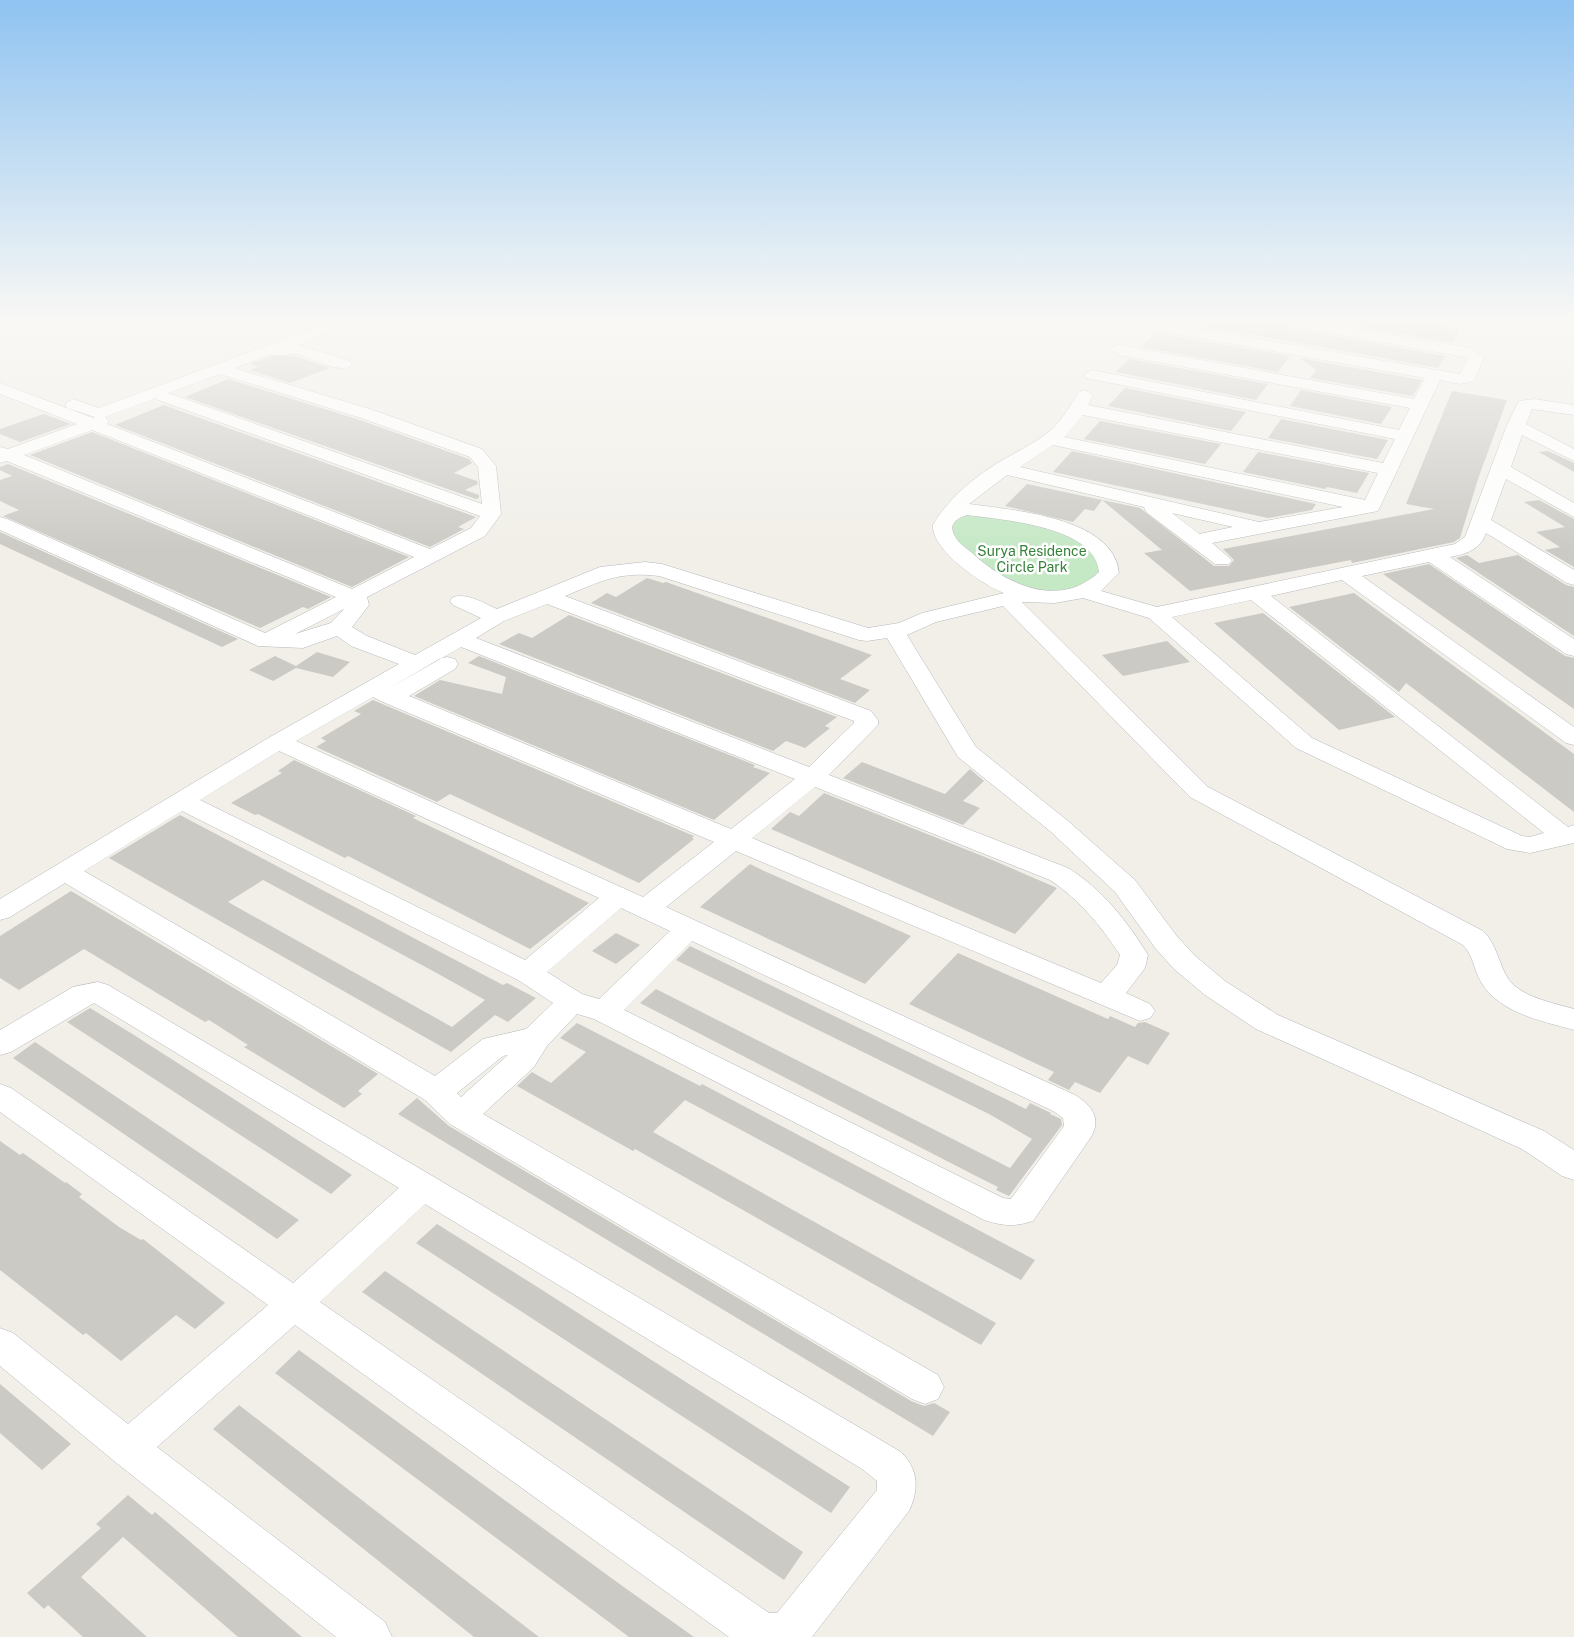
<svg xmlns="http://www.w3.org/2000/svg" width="1574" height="1637" font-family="'Public Sans',sans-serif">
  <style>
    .green { fill: #c5e8c5 }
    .building { fill: #cccac5; fill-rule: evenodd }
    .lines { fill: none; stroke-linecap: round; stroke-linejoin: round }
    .street-casing { stroke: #b5b8bc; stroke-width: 1 }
    .street { fill: #fff; fill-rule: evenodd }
    .labels { text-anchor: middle; stroke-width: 5; stroke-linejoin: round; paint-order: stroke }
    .far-park-label { font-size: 14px; fill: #348238; stroke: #fff }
  </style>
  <rect width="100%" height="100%" fill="#f1efe8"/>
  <polygon class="green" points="955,512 1006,516 1093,542 1101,583 1038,596 958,552 945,520"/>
  <g class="building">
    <polygon points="1182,322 1281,322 1290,328 1445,356 1438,368"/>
    <polygon points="1335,322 1428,322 1460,331 1453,343"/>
    <polygon points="1156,333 1290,356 1278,372 1141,347"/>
    <polygon points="272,356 296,356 330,368 290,383 250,370 258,367 250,364"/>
    <polygon points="1299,358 1422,380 1413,396 1400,394 1310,378 1316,370"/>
    <polygon points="1129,359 1268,384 1256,400 1116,372"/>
    <polygon points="228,379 360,420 469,459 472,463 454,473 477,481 478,484 465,490 479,495 479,498 476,499 185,397"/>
    <polygon points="1125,388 1246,412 1231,431 1108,406"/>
    <polygon points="1301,390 1392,407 1381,424 1290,406"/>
    <polygon points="1452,391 1507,400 1479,476 1460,538 1454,542 1352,563 1351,560 1190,591 1144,553 1162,550 1102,500 1094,511 1085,509 1073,522 1005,506 1027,484 1140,508 1214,566 1229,566 1234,560 1223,549 1434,509 1406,504"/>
    <polygon points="164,405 476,517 458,527 464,529 430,547 115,425"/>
    <polygon points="44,414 71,424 20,442 0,434 0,429"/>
    <polygon points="1281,419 1388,440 1377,459 1268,438"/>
    <polygon points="1100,421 1221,444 1205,464 1084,439"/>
    <polygon points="92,432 409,557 352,587 30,455"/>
    <polygon points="1072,451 1316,504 1312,510 1268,518 1053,472"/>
    <polygon points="1548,451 1574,463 1574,472 1539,452"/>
    <polygon points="1258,452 1369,473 1357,493 1327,487 1325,489 1243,472"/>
    <polygon points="8,464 331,597 308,609 303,607 260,628 3,516 19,510 0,501 0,480 12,476 0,470 0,467"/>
    <polygon points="1539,500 1574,519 1574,567 1545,550 1560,547 1536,532 1565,527 1524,502"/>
    <polygon points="0,532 238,639 222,647 0,544"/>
    <polygon points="1467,555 1479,563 1518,555 1566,585 1574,587 1574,636 1456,558"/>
    <polygon points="1429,564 1565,656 1574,658 1574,709 1383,574"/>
    <polygon points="647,578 663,583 666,582 872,655 840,679 870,690 855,703 591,603 607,593 616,597"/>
    <polygon points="1354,593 1574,754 1574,812 1406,683 1399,692 1289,607"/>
    <polygon points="1263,613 1395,717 1339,730 1214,623"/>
    <polygon points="569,615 837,717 825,726 830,728 805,748 786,741 773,751 499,644 519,633 532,638"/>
    <polygon points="1167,641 1190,662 1123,676 1102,655"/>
    <polygon points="317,652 350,662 333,677 296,668 273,681 249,670 275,656 296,666"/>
    <polygon points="479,656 755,765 753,767 770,773 714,820 414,696 440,680 502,694 506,677 468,663"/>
    <polygon points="373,700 694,836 692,838 694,839 639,883 450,794 437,802 316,747 326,741 321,738 361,714 354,711"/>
    <polygon points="294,760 416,816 413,818 589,903 530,949 348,856 345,858 258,814 255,815 231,803 282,773 278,771"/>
    <polygon points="862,762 945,794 970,769 984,781 963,801 980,808 963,825 843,778"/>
    <polygon points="824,793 990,859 1057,888 1015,934 771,829 790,812 799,816"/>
    <path d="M180,815L503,985L507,983L536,998L508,1022L495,1015L451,1052L109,858ZM263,880L433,971L485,1000L452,1027L228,902Z"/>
    <polygon points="750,864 762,870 911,936 865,984 700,907"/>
    <polygon points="71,891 125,923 378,1074 358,1091 362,1094 344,1108 244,1047 248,1045 209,1020 205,1022 84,949 19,990 0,978 0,936"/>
    <polygon points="616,933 640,945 616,964 592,951"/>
    <polygon points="690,946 1026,1109 1030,1103 1051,1113 1050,1114 1061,1119 1062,1125 1009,1196 996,1190 998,1187 974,1175 640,1003 656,989 1010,1168 1032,1139 989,1114 676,960"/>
    <polygon points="958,953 1108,1019 1110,1016 1135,1027 1138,1023 1145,1022 1170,1033 1148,1065 1128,1056 1100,1093 1075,1082 1069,1090 1048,1080 1054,1072 909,1004"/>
    <polygon points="90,1008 134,1035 352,1175 331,1194 67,1022"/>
    <polygon points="577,1023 700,1086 702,1084 1035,1260 1021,1280 685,1100 653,1132 996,1323 981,1345 635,1149 633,1151 517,1086 532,1072 551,1083 586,1052 560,1038"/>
    <polygon points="35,1042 210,1160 299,1220 277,1239 13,1058"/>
    <polygon points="417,1098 449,1126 911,1401 924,1406 934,1403 950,1412 933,1436 398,1114"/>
    <polygon points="0,1141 20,1155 23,1153 65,1183 66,1182 82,1194 79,1197 119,1227 141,1240 143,1239 225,1303 195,1329 176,1315 121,1361 86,1333 83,1335 0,1270"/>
    <polygon points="437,1224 539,1288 850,1487 831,1513 416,1243"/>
    <polygon points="385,1271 803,1552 784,1580 362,1292"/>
    <polygon points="299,1350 621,1585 694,1637 629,1637 275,1373"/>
    <polygon points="0,1384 71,1444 42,1470 0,1433"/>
    <polygon points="239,1405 487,1597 539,1637 474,1637 213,1429"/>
    <polygon points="128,1495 152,1515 155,1512 302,1637 238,1637 123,1537 81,1577 147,1637 83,1637 48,1605 44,1609 27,1593 101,1528 96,1524"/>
  </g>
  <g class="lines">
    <defs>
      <g id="street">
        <path d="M330,322H352L298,345L350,361L352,364L350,367C332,372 313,356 296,354C288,353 280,358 272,354L234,368L373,410L482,449L496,466L501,514L485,536L367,597L369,605L352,627L367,636L415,655L481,618L453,605L450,601L453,597C468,593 483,603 497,609L600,567L645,562L662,564L868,628L899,623L922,613L1004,593C983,585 931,550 933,525C947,500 972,479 996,464C1015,452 1035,444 1052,429C1064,418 1070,405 1079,392L1085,390L1093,395L1088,405L1383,463L1395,439L1086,378L1084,375L1092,370L1399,430L1410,408L1119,355L1111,350L1114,347L1119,345L1414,399L1425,378L1149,329L1144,328L1142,325L1143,322H1160L1460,374L1468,358L1465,357L1290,326L1283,322H1319L1470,348L1484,357L1474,381L1460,384L1440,380L1378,511L1212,543L1232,560L1229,564H1215L1146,512L1144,507L1007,475L969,504C1012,510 1114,517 1119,573L1101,591L1157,607L1455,544L1465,537L1507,425L1519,401L1534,399L1574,405V415L1532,409L1526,424L1574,449V461L1522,435L1511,467L1574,503V517L1506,479L1491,520L1574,570V585L1567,583L1486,533C1480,550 1466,554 1450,557L1574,639V656L1566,654L1429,562L1362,576L1574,727V745L1566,743L1342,580L1271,596L1568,827L1574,825V843L1530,853L1507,849L1296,748L1149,618L1083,598L1055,603L1022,602L1208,787L1483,931C1497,945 1498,961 1507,977C1519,997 1554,1003 1574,1009V1030C1542,1021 1499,1013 1481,982C1474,970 1473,955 1463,945L1190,797L1003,606L936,622L907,635L976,747L1068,821L1135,880L1176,935L1194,955L1225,981L1278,1015L1544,1131L1574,1150V1180L1562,1176L1522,1149L1256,1029L1205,995L1174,969L1156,949L1115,892L1050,831L958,757L887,638L867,641L859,640L659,576C620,571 601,581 565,596L871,711L878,720V725L829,775L1068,868C1102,889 1128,922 1148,955L1145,968L1126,993L1150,1004L1155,1011L1150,1018L1140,1021L736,851L666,907L1075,1095C1091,1105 1102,1118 1091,1137L1033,1221C1014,1227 1003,1226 984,1220L594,1019L577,1014L547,1046L534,1067L483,1114L938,1375L944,1387L938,1399L925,1404L912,1399L450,1124L425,1100L65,883L10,917L0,920V899L270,737L399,664L351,646L337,636L303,648L258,646L0,530V517L7,519L265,633L336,597L7,461L0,463V447L8,449L77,424L0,394V383L93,418L95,417L67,408L65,404L73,399L99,408ZM220,374L361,418L470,457L478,467L482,504L168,393ZM156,398L158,400L480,516L471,528L430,549L107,424L109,421L105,417ZM1083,415L1378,473L1365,500L1064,437ZM92,430L414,557L352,589L24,455ZM1053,445L1343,507L1259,522L1020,467ZM1172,513L1233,527L1199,534ZM967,515C1003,520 1095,526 1099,572C1059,610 1005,584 971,552C962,545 953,539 952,527C955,519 959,518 967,515ZM1251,600L1544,833L1530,837L1522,836L1312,738L1172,617ZM547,604L854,721V723L809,767L476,638L504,621ZM344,609L331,623L295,634ZM461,647L795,779L731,829L409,696L455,669L458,664L455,659L447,657L439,659L390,688ZM373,697L383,702L714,842L643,897L296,741ZM279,751L599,898L525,960L200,800ZM815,787L1050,880C1078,898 1102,927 1120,955L1117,965L1101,983L752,838ZM182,811L518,980L553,1003L526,1029L483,1039L435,1076L84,871ZM621,908L670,931L599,999L582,994L547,972ZM692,941L1053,1111L1063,1118L1064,1126L1011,1199L1003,1198L624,1010ZM508,1055L461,1097L457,1093L503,1056Z"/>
        <path d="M1443,322H1495L1491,329C1479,332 1453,331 1443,322Z"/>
        <path d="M98,982L108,985L901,1452C919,1470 919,1490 909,1511L812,1637H729L295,1325L157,1447L385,1622L392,1637H336L114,1461L0,1366V1328L13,1333L128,1424L268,1305L0,1112V1084L11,1088L293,1283L399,1188L94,1003L11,1052L0,1055V1030L73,987ZM425,1204L862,1469L877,1481V1490L777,1613H769L320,1302Z"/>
      </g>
    </defs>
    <use href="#street" class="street-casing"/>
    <use href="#street" class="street"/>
  </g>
  <linearGradient id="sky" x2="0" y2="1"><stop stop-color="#8fc3f1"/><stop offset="0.58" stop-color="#f9f8f5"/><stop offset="1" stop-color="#f9f8f5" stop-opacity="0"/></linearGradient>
  <rect width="1574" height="552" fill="url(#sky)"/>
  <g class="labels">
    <g class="far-park-label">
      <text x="1032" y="556">Surya Residence<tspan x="1032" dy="16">Circle Park</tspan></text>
    </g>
  </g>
</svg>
